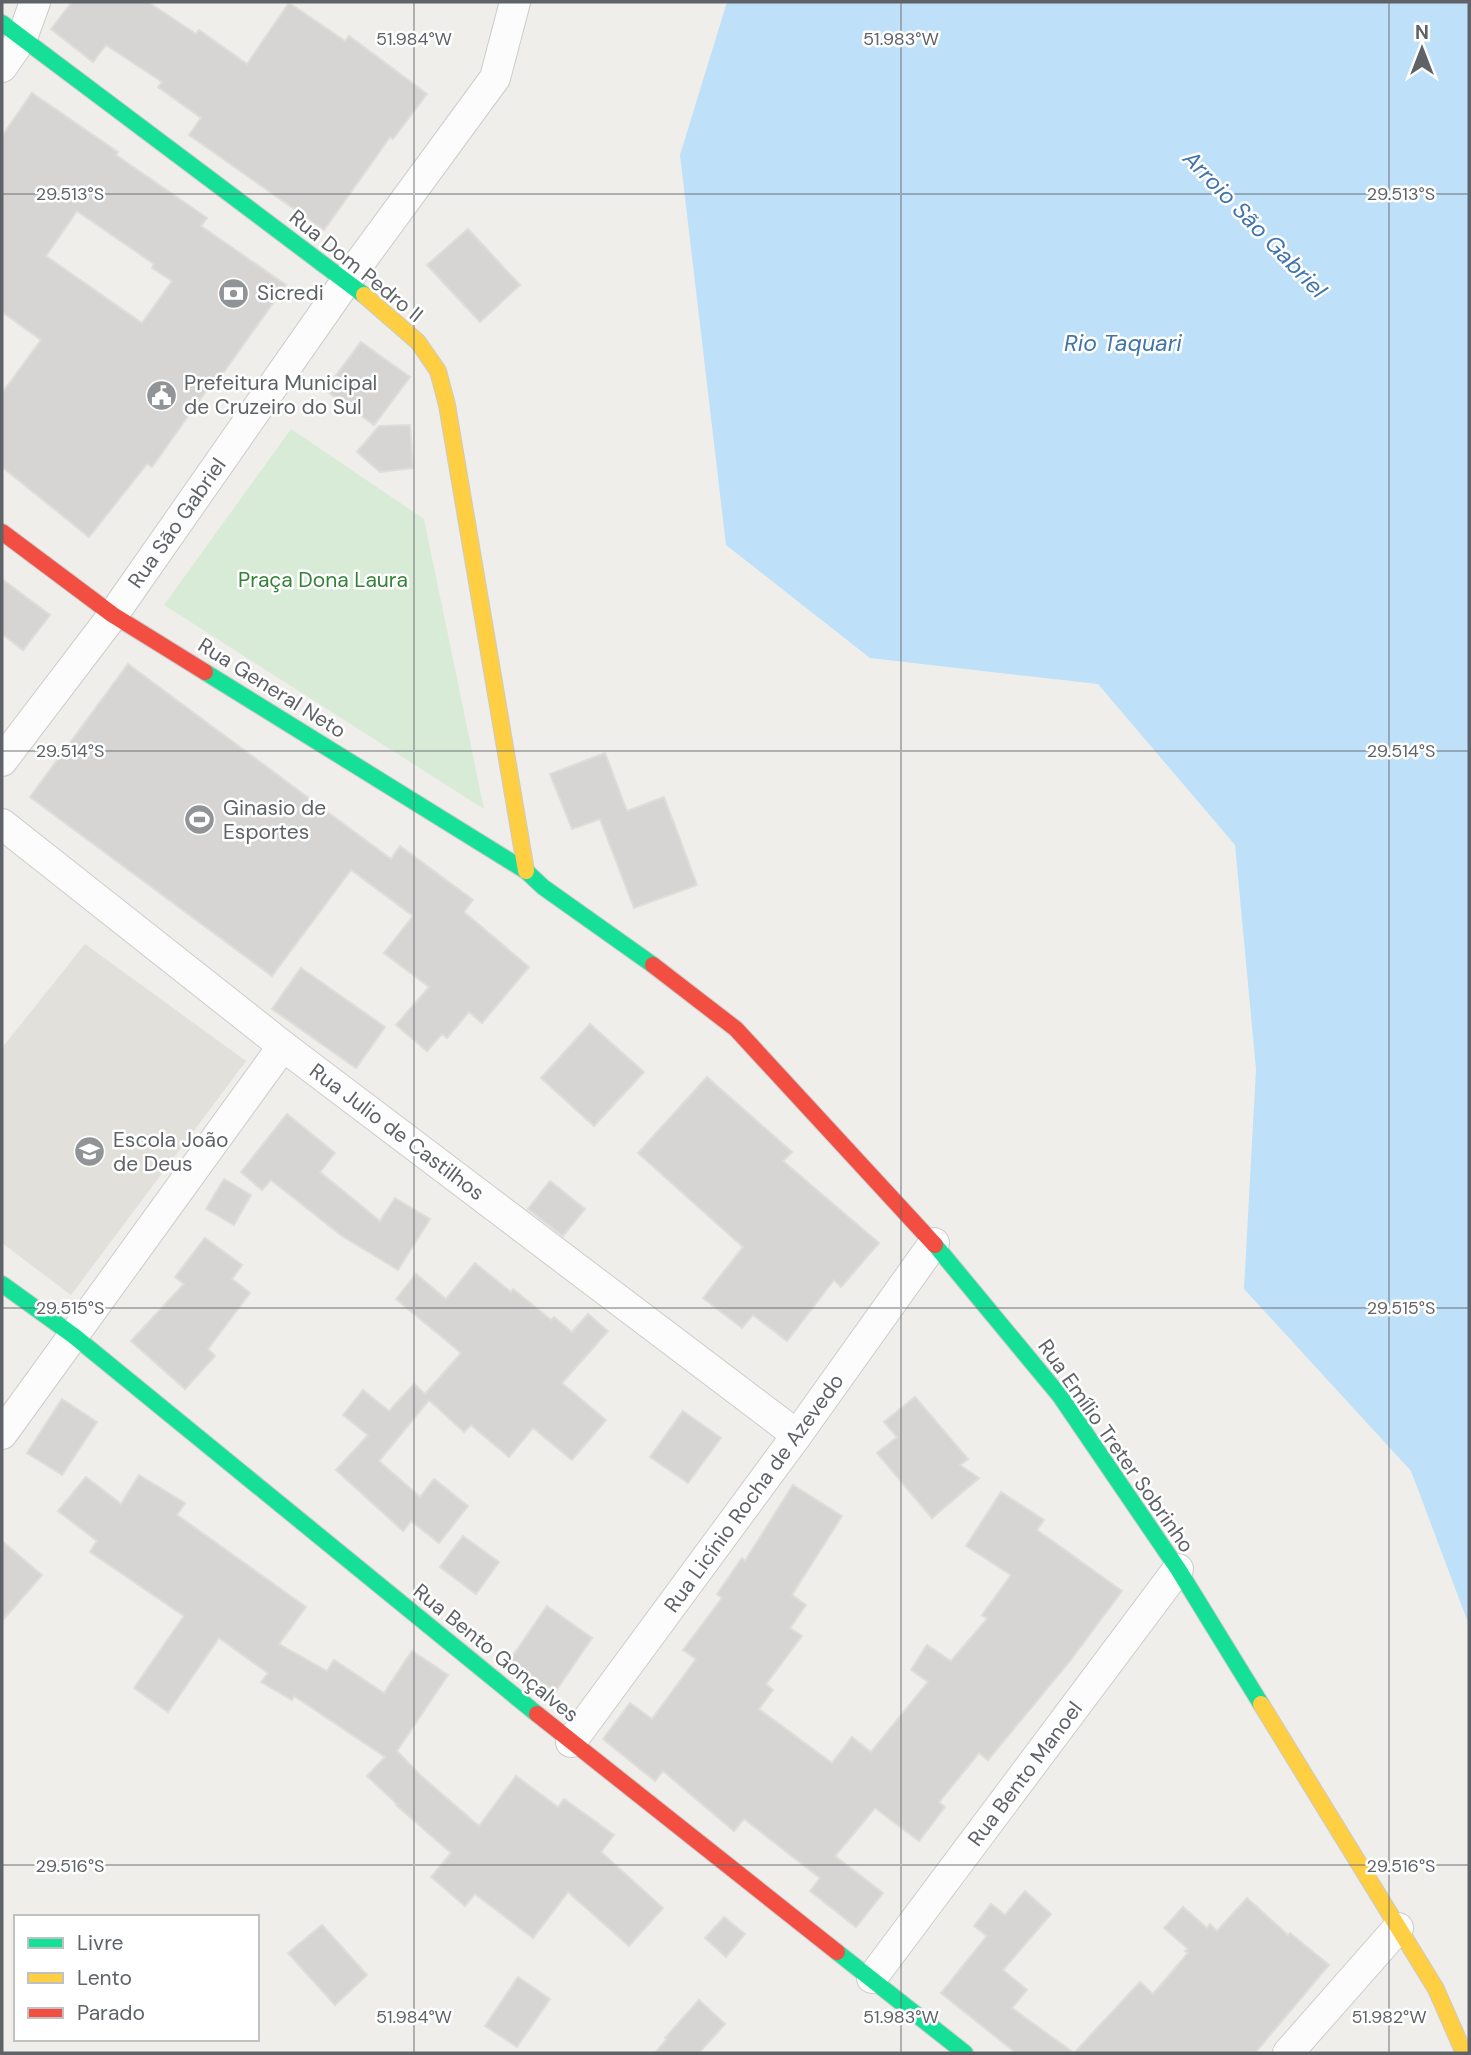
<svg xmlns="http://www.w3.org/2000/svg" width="1471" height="2055" font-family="'DM Sans',sans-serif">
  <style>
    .education { fill: #e2e0da }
    .green { fill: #d8ebd6 }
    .water { fill: #bfe0f9 }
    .building { fill: #d6d5d3; stroke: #deddd9; stroke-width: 2; fill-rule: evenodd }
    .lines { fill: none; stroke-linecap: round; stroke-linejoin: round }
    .street-casing { stroke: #cbcccc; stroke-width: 32 }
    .fast-casing { stroke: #cacacb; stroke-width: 18 }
    .slow-casing { stroke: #cacacb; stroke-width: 18 }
    .jam-casing { stroke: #cacacb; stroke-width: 18 }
    .street { stroke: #fdfcfc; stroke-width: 30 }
    .fast { stroke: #16e098; stroke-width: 16 }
    .slow { stroke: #ffcf43; stroke-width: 16 }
    .jam { stroke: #f24e42; stroke-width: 16 }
    .ticks { fill: none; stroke: #5f6368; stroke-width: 2; stroke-opacity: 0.45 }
    .labels { text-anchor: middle; stroke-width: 5; stroke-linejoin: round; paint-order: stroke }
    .street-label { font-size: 21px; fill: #5f6368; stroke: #fff }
    .poi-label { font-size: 21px; fill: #5f6368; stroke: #fff; text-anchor: start }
    .park-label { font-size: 21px; fill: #348238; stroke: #fff }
    .water-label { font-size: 23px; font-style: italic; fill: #4174aa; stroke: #fff }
    .ticks-label { font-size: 18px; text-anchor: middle; fill: #5f6368; stroke: #fff; stroke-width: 5; stroke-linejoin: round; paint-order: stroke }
  </style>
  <rect width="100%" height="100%" fill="#efeeea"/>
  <polygon class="education" points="85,944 246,1061 71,1295 2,1243 2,1048"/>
  <polygon class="green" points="291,429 424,519 484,809 164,605"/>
  <polygon class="water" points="727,2 1469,2 1469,1625 1411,1471 1244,1289 1256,1069 1235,845 1098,684 870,658 726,545 680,155"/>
  <g class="building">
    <polygon points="72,2 148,2 196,34 199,30 247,64 289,3 345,41 349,36 427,94 393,139 390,137 324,230 189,135 201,118 158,87 162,82 106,45 93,62 51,29"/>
    <path d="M32,93L118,152L116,155L207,218L201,226L286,285L221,376L218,374L152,467L147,464L89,537L2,467V393L41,340L2,312V136ZM77,211L154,264L152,268L172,281L142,323L46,256Z"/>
    <polygon points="468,229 520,285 480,322 427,265"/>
    <polygon points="361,342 410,377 374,425 325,390"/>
    <polygon points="410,425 413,468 380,472 357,452 379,426"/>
    <polygon points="2,579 50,615 23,650 2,634"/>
    <polygon points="128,664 391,859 400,846 473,900 464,912 529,967 482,1023 469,1012 447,1038 442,1034 427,1051 396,1025 429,987 384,953 413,916 351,870 272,976 30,797"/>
    <polygon points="605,753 627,811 664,797 697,885 634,908 600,819 572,829 550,774"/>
    <polygon points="301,968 385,1027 356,1068 272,1009"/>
    <polygon points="590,1024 644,1072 594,1126 541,1078"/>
    <polygon points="707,1077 792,1152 783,1161 879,1243 841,1287 834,1280 787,1341 753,1315 742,1328 703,1298 743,1247 638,1153"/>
    <polygon points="287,1114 335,1153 320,1172 380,1221 395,1198 430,1219 398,1270 342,1236 271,1180 262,1190 241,1172"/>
    <polygon points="224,1179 251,1195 234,1225 206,1209"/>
    <polygon points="550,1181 585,1209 563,1236 528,1209"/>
    <polygon points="205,1238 242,1265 232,1279 250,1293 208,1349 215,1356 185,1389 131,1341 184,1284 175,1277"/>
    <polygon points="475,1263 511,1292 513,1289 551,1320 554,1317 572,1332 588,1314 608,1331 562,1383 606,1420 572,1460 533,1428 509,1457 471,1425 464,1432 429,1400 379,1461 420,1497 434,1479 468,1506 439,1543 411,1521 403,1531 336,1470 368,1435 343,1415 363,1390 389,1411 414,1384 425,1394 461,1353 396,1299 416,1274 446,1299"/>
    <polygon points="915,1397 968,1459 960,1465 979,1478 932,1518 877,1453 897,1437 884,1422"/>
    <polygon points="62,1399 97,1422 62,1475 27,1453"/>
    <polygon points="683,1411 721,1438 688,1483 650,1457"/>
    <polygon points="139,1475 185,1503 177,1515 306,1607 279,1644 327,1671 334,1660 384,1693 412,1651 448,1675 397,1751 420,1775 479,1826 516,1776 558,1807 564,1799 614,1835 601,1852 663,1908 629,1946 568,1892 533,1938 475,1894 465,1906 431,1877 451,1853 396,1805 397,1804 367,1776 385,1757 294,1696 292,1700 261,1682 268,1673 219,1638 168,1712 134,1688 184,1616 90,1552 97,1541 58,1511 86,1477 121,1504"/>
    <polygon points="793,1485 842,1516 792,1595 806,1605 790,1628 802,1636 766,1684 773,1690 759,1709 832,1763 852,1737 871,1752 928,1682 911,1670 927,1645 951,1661 987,1619 982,1615 1011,1575 966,1546 1001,1492 1044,1520 1037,1530 1122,1591 1070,1661 988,1760 979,1753 939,1802 945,1807 919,1841 875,1808 835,1856 883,1893 856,1927 810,1891 820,1878 744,1819 734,1831 663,1771 655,1781 603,1739 630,1703 652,1719 696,1659 683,1650 722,1598 717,1594 742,1558 745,1561"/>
    <polygon points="463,1536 499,1562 476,1594 440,1567"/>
    <polygon points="2,1541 42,1575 2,1621"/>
    <polygon points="547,1606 592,1638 555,1692 510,1660"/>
    <polygon points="1025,1891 1051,1914 1003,1970 1027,1990 1012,2008 1074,2053 1016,2053 941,1993 987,1936 974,1926 991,1904 1005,1915"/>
    <polygon points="1247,1898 1288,1935 1290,1933 1329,1965 1255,2053 1074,2053 1140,1982 1153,1994 1188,1953 1185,1951 1188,1949 1164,1928 1183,1907 1207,1928 1210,1924 1217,1931"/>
    <polygon points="724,1917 745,1934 726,1957 705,1938"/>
    <polygon points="322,1925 367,1975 335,2005 288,1953"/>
    <polygon points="518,1977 550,1999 517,2047 485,2026"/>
    <polygon points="699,2000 725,2024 699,2053 655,2053 667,2039 665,2038"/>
  </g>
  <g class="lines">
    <defs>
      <g id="street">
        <polyline points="2,67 22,38 35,2"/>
        <polyline points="2,761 113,615 347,280 495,78 515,2"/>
        <polyline points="2,824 283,1046 797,1435"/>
        <polyline points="2,1434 283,1046"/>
        <polyline points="571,1742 797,1435 934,1243"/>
        <polyline points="872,1978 1178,1569"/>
        <polyline points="1288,2053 1398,1928"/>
      </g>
      <g id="fast">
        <polyline points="2,23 364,295"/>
        <polyline points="205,672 526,871 543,887 653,965"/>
        <polyline points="935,1245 1060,1396 1178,1569 1261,1704"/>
        <polyline points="2,1284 74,1336 537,1714"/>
        <polyline points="837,1952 965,2053"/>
      </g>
      <g id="slow">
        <polyline points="364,295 418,342 438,371 447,405 526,871"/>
        <polyline points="1261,1704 1436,1989 1464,2053"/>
      </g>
      <g id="jam">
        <polyline points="2,532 113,615 205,672"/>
        <polyline points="653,965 736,1029 935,1245"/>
        <polyline points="537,1714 837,1952"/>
      </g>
    </defs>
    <use href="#street" class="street-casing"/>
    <use href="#fast" class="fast-casing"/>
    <use href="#slow" class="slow-casing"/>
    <use href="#jam" class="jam-casing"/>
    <use href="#street" class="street"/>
    <use href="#fast" class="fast"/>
    <use href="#slow" class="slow"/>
    <use href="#jam" class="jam"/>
  </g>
  <path class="ticks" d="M414,2V2053M901,2V2053M1389,2V2053M2,194H1469M2,751H1469M2,1308H1469M2,1865H1469"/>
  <defs>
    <symbol id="bank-disc" viewBox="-11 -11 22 22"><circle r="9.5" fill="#919496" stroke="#fff"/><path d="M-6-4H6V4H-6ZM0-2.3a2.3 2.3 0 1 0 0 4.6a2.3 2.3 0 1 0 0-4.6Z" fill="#fff"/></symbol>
    <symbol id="civic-disc" viewBox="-11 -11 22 22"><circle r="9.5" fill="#919496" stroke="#fff"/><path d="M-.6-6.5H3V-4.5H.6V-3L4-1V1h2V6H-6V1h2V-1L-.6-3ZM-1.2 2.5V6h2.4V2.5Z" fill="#fff"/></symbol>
    <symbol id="stadium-disc" viewBox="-11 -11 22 22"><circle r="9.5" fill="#919496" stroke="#fff"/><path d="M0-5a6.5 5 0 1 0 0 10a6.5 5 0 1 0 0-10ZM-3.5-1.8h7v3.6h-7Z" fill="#fff"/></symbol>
    <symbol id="university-disc" viewBox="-11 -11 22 22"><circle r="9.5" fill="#919496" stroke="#fff"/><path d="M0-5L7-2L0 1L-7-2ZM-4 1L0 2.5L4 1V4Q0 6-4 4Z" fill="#fff"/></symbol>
  </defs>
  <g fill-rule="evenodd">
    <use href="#bank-disc" x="216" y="276" width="35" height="35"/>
    <use href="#civic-disc" x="144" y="378" width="35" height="35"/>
    <use href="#stadium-disc" x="182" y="802" width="35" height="35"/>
    <use href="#university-disc" x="72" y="1134" width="35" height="35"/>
  </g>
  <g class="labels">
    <g class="street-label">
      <text transform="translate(356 266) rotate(39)" y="7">Rua Dom Pedro II</text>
      <text transform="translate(177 523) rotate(-55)" y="7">Rua São Gabriel</text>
      <text transform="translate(272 688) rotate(32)" y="7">Rua General Neto</text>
      <text transform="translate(397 1132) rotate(37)" y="7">Rua Julio de Castilhos</text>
      <text transform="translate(1116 1446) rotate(55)" y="7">Rua Emílio Treter Sobrinho</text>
      <text transform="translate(754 1493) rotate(-54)" y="7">Rua Licínio Rocha de Azevedo</text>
      <text transform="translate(496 1653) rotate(39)" y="7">Rua Bento Gonçalves</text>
      <text transform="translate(1025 1774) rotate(-53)" y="7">Rua Bento Manoel</text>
    </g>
    <g class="poi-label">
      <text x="257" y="300">Sicredi</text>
      <text x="184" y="390">Prefeitura Municipal<tspan x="184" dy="24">de Cruzeiro do Sul</tspan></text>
      <text x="223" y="815">Ginasio de<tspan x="223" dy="24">Esportes</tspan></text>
      <text x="113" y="1147">Escola João<tspan x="113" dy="24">de Deus</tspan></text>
    </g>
    <g class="park-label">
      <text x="323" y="587">Praça Dona Laura</text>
    </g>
    <g class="water-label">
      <text transform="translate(1255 224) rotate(46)" y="8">Arroio São Gabriel</text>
      <text x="1123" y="351">Rio Taquari</text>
    </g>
  </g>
  <g class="ticks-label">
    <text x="414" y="45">51.984°W</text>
    <text x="901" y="45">51.983°W</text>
    <text x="70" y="200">29.513°S</text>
    <text x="1401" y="200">29.513°S</text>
    <text x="70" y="757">29.514°S</text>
    <text x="1401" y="757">29.514°S</text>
    <text x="70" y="1314">29.515°S</text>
    <text x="1401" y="1314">29.515°S</text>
    <text x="70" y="1872">29.516°S</text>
    <text x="1401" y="1872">29.516°S</text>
    <text x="414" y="2023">51.984°W</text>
    <text x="901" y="2023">51.983°W</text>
    <text x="1389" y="2023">51.982°W</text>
  </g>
  <rect width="1471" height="2055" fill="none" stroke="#5f6368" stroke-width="7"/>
  <rect x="14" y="1915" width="245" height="126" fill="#ffffff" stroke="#bfc1c3" stroke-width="2"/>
  <rect x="28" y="1938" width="35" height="10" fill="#16e098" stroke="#bfc1c3" stroke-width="2"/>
  <text x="77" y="1950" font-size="21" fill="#5f6368">Livre</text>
  <rect x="28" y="1973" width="35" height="10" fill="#ffcf43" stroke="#bfc1c3" stroke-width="2"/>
  <text x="77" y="1985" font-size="21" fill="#5f6368">Lento</text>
  <rect x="28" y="2008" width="35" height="10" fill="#f24e42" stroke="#bfc1c3" stroke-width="2"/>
  <text x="77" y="2020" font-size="21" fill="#5f6368">Parado</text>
  <g transform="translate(1422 49)" stroke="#ffffff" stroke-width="5" paint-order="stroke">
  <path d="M0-5L12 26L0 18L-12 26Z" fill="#5f6368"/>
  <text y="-10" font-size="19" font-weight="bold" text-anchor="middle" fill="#5f6368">N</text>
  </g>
</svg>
